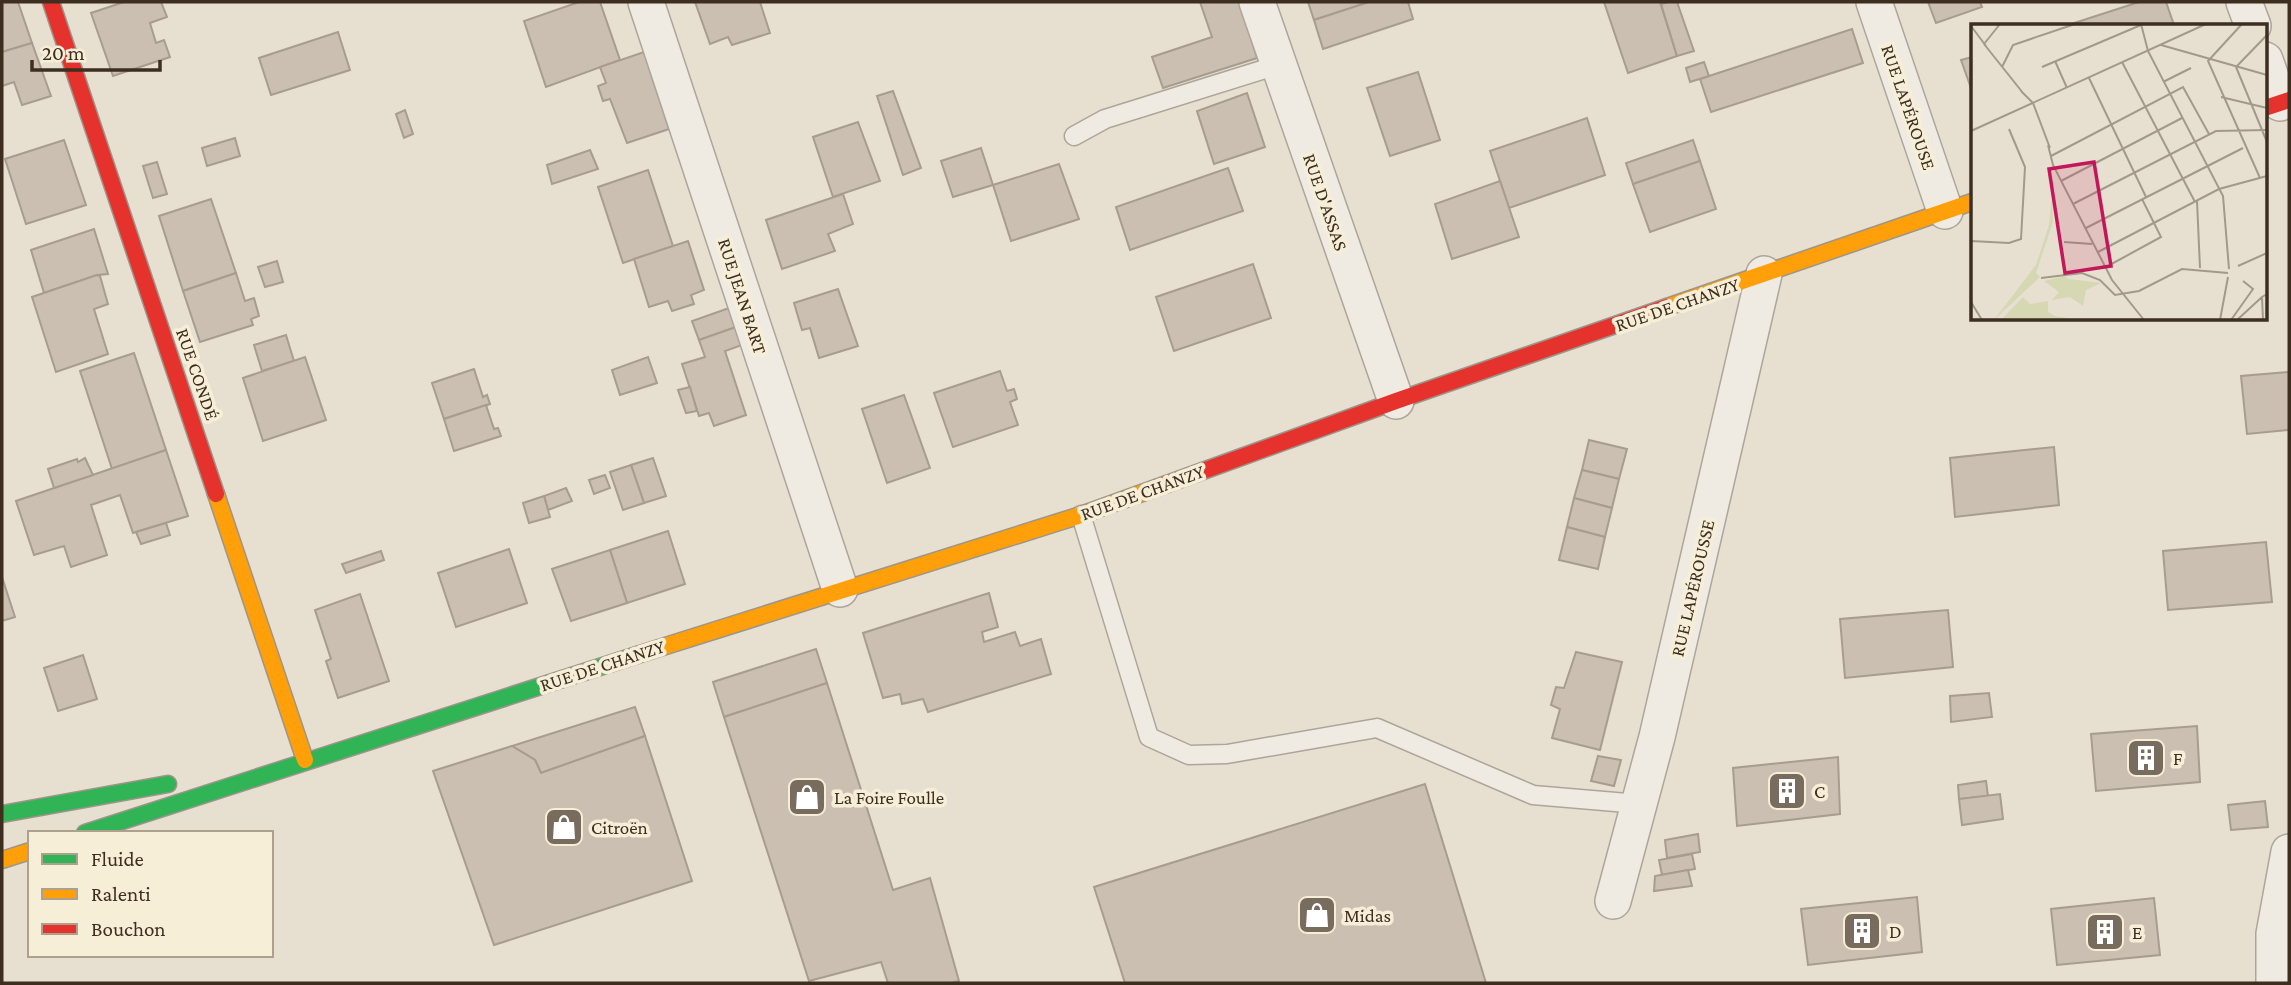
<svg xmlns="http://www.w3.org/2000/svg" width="2291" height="985" font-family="'Crimson Pro',serif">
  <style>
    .building { fill: #cbbfb2; stroke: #a89c90; stroke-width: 2 }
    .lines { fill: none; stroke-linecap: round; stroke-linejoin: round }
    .lane-casing { stroke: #ada599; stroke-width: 21 }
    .street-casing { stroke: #ada599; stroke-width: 38 }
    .fast-casing { stroke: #9c958a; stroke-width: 19 }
    .slow-casing { stroke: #9c958a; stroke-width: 19 }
    .jam-casing { stroke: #9c958a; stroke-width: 19 }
    .lane { stroke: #efebe3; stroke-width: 18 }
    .street { stroke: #efebe3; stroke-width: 35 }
    .fast { stroke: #30b455; stroke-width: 16 }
    .slow { stroke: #ff9f0a; stroke-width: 16 }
    .jam { stroke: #e5322d; stroke-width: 16 }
    .labels { text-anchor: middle; stroke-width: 7; stroke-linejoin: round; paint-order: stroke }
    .street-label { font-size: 19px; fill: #3d2e20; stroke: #f7eed8 }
    .poi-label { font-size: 19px; fill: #3d2e20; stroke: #f7eed8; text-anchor: start }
    .inset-road { fill: none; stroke: #a3998a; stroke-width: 2 }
    .view { fill: #c2185b; fill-opacity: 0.15; stroke: #c2185b; stroke-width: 3.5 }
    .inset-edge { fill: none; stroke: #3d2e20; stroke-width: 3.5 }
  </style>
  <rect width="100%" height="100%" fill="#e7e0d1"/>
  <g class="building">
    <polygon points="2,2 18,2 32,43 2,52"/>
    <polygon points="124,2 161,2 167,17 150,23 156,43 164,40 170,57 113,76 91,13"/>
    <polygon points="579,2 600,2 620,60 546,87 524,21"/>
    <polygon points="695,2 760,2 770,33 732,45 728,37 710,44"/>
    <polygon points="1200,2 1240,2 1257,58 1163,88 1152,57 1212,37"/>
    <polygon points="1308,2 1369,2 1314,20"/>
    <polygon points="1369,2 1408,2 1413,19 1323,49 1314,20"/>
    <polygon points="1604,2 1660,2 1677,56 1628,73"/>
    <polygon points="1669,2 1677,2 1694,51 1677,56 1661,4"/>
    <polygon points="1928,2 1980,2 1982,7 1936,23"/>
    <polygon points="2139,2 2166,2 2174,25 2065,26"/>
    <polygon points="1852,29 1863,63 1711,112 1700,79"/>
    <polygon points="338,32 350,70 271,95 259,58"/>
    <polygon points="32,43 51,96 22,105 14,82 2,86 2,52"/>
    <polygon points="644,52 669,129 627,143 610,99 603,101 598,86 606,83 600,67"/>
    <polygon points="1972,57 1972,91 1961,60"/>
    <polygon points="1704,62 1709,76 1690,82 1686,68"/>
    <polygon points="1418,72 1440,140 1390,156 1367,88"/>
    <polygon points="893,91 921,168 903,175 877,96"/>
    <polygon points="1247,93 1265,147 1214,164 1197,111"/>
    <polygon points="405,110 413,134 404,138 396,114"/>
    <polygon points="1587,118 1605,175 1509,208 1490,151"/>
    <polygon points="858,122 880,181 833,197 813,137"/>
    <polygon points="235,138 240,156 207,166 202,148"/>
    <polygon points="64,140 86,205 26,224 5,159"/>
    <polygon points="1693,140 1700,161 1633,184 1626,163"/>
    <polygon points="981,148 993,185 953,197 941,161"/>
    <polygon points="590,150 598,169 552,184 547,165"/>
    <polygon points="1700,161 1716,209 1650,232 1633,184"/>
    <polygon points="157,162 167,194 153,198 143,166"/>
    <polygon points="1059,164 1079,219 1011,241 993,185"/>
    <polygon points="1228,168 1243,211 1130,250 1116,207"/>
    <polygon points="648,170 673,246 623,263 598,187"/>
    <polygon points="1500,181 1519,237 1452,259 1435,204"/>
    <polygon points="843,194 853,224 828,234 835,251 782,269 766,220"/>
    <polygon points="211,199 236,273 183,291 159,216"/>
    <polygon points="94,229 108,274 97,275 44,293 31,250"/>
    <polygon points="688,241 704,290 691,295 694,304 672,311 668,301 649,307 634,259"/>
    <polygon points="277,261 283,282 265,287 258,267"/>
    <polygon points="1253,264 1271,318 1174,351 1156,297"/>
    <polygon points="236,273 245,301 254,298 259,316 251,319 253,325 200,342 183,291"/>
    <polygon points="97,275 100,276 108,304 94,309 108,354 56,372 32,297"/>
    <polygon points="838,289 858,346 819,358 810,328 802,330 794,303"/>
    <polygon points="729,308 736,327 699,340 692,321"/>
    <polygon points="736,327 742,345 725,351 746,415 714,426 709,413 699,416 682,364 705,357 699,340"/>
    <polygon points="286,335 294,361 262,371 254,345"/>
    <polygon points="134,353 166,450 112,469 80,371"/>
    <polygon points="305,357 326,420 263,441 243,378"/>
    <polygon points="648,357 657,383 620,395 612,370"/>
    <polygon points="474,369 483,397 487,395 490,404 444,419 432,383"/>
    <polygon points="1000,371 1007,391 1014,389 1017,399 1010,402 1018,425 953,447 934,393"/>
    <polygon points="2289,372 2289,430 2247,434 2241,376"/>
    <polygon points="690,387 697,411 686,413 678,390"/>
    <polygon points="904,395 930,468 887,483 862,409"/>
    <polygon points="486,405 494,429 498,428 501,436 454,451 444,419"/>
    <polygon points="1589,440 1627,449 1619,479 1582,470"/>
    <polygon points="2054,447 2059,505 1955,517 1950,458"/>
    <polygon points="166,450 188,516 133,533 120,495 91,505 107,555 71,567 64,546 34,555 16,501"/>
    <polygon points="85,458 93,475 54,488 48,469 77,459 78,462"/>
    <polygon points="653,458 666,496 644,503 631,465"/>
    <polygon points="631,465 644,503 623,510 610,472"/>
    <polygon points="1582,470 1619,479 1612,508 1574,498"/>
    <polygon points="605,475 610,488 594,494 589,480"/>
    <polygon points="566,488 572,501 548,510 544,496"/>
    <polygon points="544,496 550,517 529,523 523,503"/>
    <polygon points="1574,498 1612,508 1605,537 1567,527"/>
    <polygon points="166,523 170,535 141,544 136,532"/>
    <polygon points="1567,527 1605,537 1598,569 1559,560"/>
    <polygon points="668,531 685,584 627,603 610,550"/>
    <polygon points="2266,542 2272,602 2168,610 2163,551"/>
    <polygon points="509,549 527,603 456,627 438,573"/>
    <polygon points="610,550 627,603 571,621 552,569"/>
    <polygon points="381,551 384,560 346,573 342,564"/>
    <polygon points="2,577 15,617 2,621"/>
    <polygon points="989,593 998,627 982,632 984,642 1015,632 1020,646 1041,639 1051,674 928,712 923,699 902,704 900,694 883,698 863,633"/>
    <polygon points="360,594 389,681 338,698 326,661 331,659 315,610"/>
    <polygon points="1948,610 1953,667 1845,678 1840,619"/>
    <polygon points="816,649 827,683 724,717 713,682"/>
    <polygon points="1576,652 1622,662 1600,750 1552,738 1560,709 1551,705 1556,687 1564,688"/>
    <polygon points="83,655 97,699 58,711 44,668"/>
    <polygon points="827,683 893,890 930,878 959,981 951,983 888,983 881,962 809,981 724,717"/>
    <polygon points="1989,693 1992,717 1951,722 1950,696"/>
    <polygon points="635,707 645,736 541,773 535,760 512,746"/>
    <polygon points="2197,726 2200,782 2096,791 2091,734"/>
    <polygon points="645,736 692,881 494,945 433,771 512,746 535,760 541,773"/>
    <polygon points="1598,756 1621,760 1614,786 1591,781"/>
    <polygon points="1838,757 1840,814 1737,826 1733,768"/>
    <polygon points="1986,781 1988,796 1959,799 1958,785"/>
    <polygon points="1425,784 1486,983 1125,983 1094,887"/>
    <polygon points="2000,794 2003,819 1962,825 1959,799"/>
    <polygon points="2265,801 2268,827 2231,830 2228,805"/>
    <polygon points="1698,834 1700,852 1667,858 1665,840"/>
    <polygon points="1692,854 1695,869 1662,875 1659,860"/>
    <polygon points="1688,870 1692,886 1654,891 1655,876"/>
    <polygon points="1917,897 1922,952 1808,965 1801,909"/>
    <polygon points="2154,898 2160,955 2057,965 2051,909"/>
  </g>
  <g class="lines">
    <defs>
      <g id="lane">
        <polyline points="1074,136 1105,119 1278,65"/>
        <polyline points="1081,515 1149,737 1189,755 1227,754 1377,728 1533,795 1639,804"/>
      </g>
      <g id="street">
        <polyline points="646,2 840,589"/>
        <polyline points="1257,2 1396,401"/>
        <polyline points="1874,2 1945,211"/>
        <polyline points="2244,2 2253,26"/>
        <polyline points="2265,60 2280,103"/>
        <polyline points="1613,901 1657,737 1764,274"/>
        <polyline points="2274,983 2274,934 2289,852"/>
      </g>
      <g id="fast">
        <polyline points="2,814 168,784"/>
        <polyline points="85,833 637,655"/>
      </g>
      <g id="slow">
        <polyline points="1667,307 1972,202"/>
        <polyline points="216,494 305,760"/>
        <polyline points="637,655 1081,515 1167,484"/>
        <polyline points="2,860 30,851"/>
      </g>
      <g id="jam">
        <polyline points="51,2 216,494"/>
        <polyline points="2265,108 2289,100"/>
        <polyline points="1167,484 1396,401 1667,307"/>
      </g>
    </defs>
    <use href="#lane" class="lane-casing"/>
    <use href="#street" class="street-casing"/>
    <use href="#fast" class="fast-casing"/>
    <use href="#slow" class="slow-casing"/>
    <use href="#jam" class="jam-casing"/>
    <use href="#lane" class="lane"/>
    <use href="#street" class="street"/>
    <use href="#fast" class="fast"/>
    <use href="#slow" class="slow"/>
    <use href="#jam" class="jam"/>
  </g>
  <defs>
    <symbol id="building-square" viewBox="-11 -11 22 22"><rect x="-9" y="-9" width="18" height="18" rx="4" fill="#786c5e" stroke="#f7eed8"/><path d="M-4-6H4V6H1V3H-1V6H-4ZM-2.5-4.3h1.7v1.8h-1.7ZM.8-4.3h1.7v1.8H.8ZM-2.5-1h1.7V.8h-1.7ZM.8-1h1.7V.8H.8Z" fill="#fff"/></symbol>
    <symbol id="shop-square" viewBox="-11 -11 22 22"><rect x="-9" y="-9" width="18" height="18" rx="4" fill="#786c5e" stroke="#f7eed8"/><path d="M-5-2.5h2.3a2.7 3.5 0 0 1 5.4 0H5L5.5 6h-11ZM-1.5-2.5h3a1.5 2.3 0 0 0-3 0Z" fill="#fff"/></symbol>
  </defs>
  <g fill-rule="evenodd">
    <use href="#building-square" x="2124" y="736" width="44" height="44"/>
    <use href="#building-square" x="1765" y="769" width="44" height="44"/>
    <use href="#shop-square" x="785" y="775" width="44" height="44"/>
    <use href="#shop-square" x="542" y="805" width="44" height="44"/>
    <use href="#shop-square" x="1295" y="893" width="44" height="44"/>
    <use href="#building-square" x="1840" y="909" width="44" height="44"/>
    <use href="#building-square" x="2083" y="910" width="44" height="44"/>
  </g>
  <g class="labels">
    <g class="street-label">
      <text transform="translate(1909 107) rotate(71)" y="7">RUE LAPÉROUSE</text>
      <text transform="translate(1326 202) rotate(71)" y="7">RUE D'ASSAS</text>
      <text transform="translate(743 296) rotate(72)" y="7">RUE JEAN BART</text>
      <text transform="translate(1677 304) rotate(-19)" y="7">RUE DE CHANZY</text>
      <text transform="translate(198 374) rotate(71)" y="7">RUE CONDÉ</text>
      <text transform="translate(1142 492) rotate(-20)" y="7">RUE DE CHANZY</text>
      <text transform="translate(1692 588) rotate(-77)" y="7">RUE LAPÉROUSSE</text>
      <text transform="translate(602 665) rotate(-18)" y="7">RUE DE CHANZY</text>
    </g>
    <g class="poi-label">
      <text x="2173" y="765">F</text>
      <text x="1814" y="798">C</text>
      <text x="834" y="804">La Foire Foulle</text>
      <text x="591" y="834">Citroën</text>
      <text x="1344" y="922">Midas</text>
      <text x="1889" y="938">D</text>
      <text x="2132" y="939">E</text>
    </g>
  </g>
  <g transform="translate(1971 24)">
    <rect width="296" height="296" fill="#e7e0d1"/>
    <path d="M81,172L82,198L65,249L69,253L23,296L65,241L78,201ZM94,252L98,255L130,259L115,266L112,282L99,273L81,276L88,268L73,257ZM52,273L59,280L77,277V288L84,292L109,296H30Z" fill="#d6d7b3"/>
    <path class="inset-road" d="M170,0L177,27L252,172L258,245M271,0L237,37L289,154M0,2L15,22M13,20L29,0M13,20L52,69M190,21L296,51M84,37L96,64M151,38L224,178M31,43L42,21L104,0M71,43L170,1M265,43L296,118M265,43L296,11M118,54L175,173M192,58L220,44M50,67L62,79L79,124M250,73L296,84M0,107L235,0M77,121L82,141L141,256L173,296M80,132L212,63L238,110M90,157L211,94M226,177L229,244M102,180L245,107L296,106M115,204L272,124M0,217L38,219L50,215L54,143L38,105M93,218L121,220M127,228L248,165L296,152M267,242L296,229M135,243L190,213L171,175M70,254L111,249L129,256L144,271L168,267L211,245L257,249M0,278L11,296M249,296L257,253M260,296L282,265L272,257M266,296L291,273M292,296L291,273L296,270"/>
    <path class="view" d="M123,138L140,242L94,249L78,145Z"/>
    <rect width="296" height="296" class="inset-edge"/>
  </g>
  <rect width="2291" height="985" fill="none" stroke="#3d2e20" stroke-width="7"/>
  <rect x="28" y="831" width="245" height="126" fill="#f7eed8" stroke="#ada18e" stroke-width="2"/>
  <rect x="42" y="854" width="35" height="10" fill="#30b455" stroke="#ada18e" stroke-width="2"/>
  <text x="91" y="866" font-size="21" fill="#3d2e20">Fluide</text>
  <rect x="42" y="889" width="35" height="10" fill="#ff9f0a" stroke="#ada18e" stroke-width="2"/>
  <text x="91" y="901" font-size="21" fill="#3d2e20">Ralenti</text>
  <rect x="42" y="924" width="35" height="10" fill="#e5322d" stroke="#ada18e" stroke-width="2"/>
  <text x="91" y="936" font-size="21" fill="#3d2e20">Bouchon</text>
  <path d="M32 60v10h128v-10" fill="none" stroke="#3d2e20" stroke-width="3.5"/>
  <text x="42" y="60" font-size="21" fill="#3d2e20" stroke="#f7eed8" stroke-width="5" paint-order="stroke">20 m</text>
</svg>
